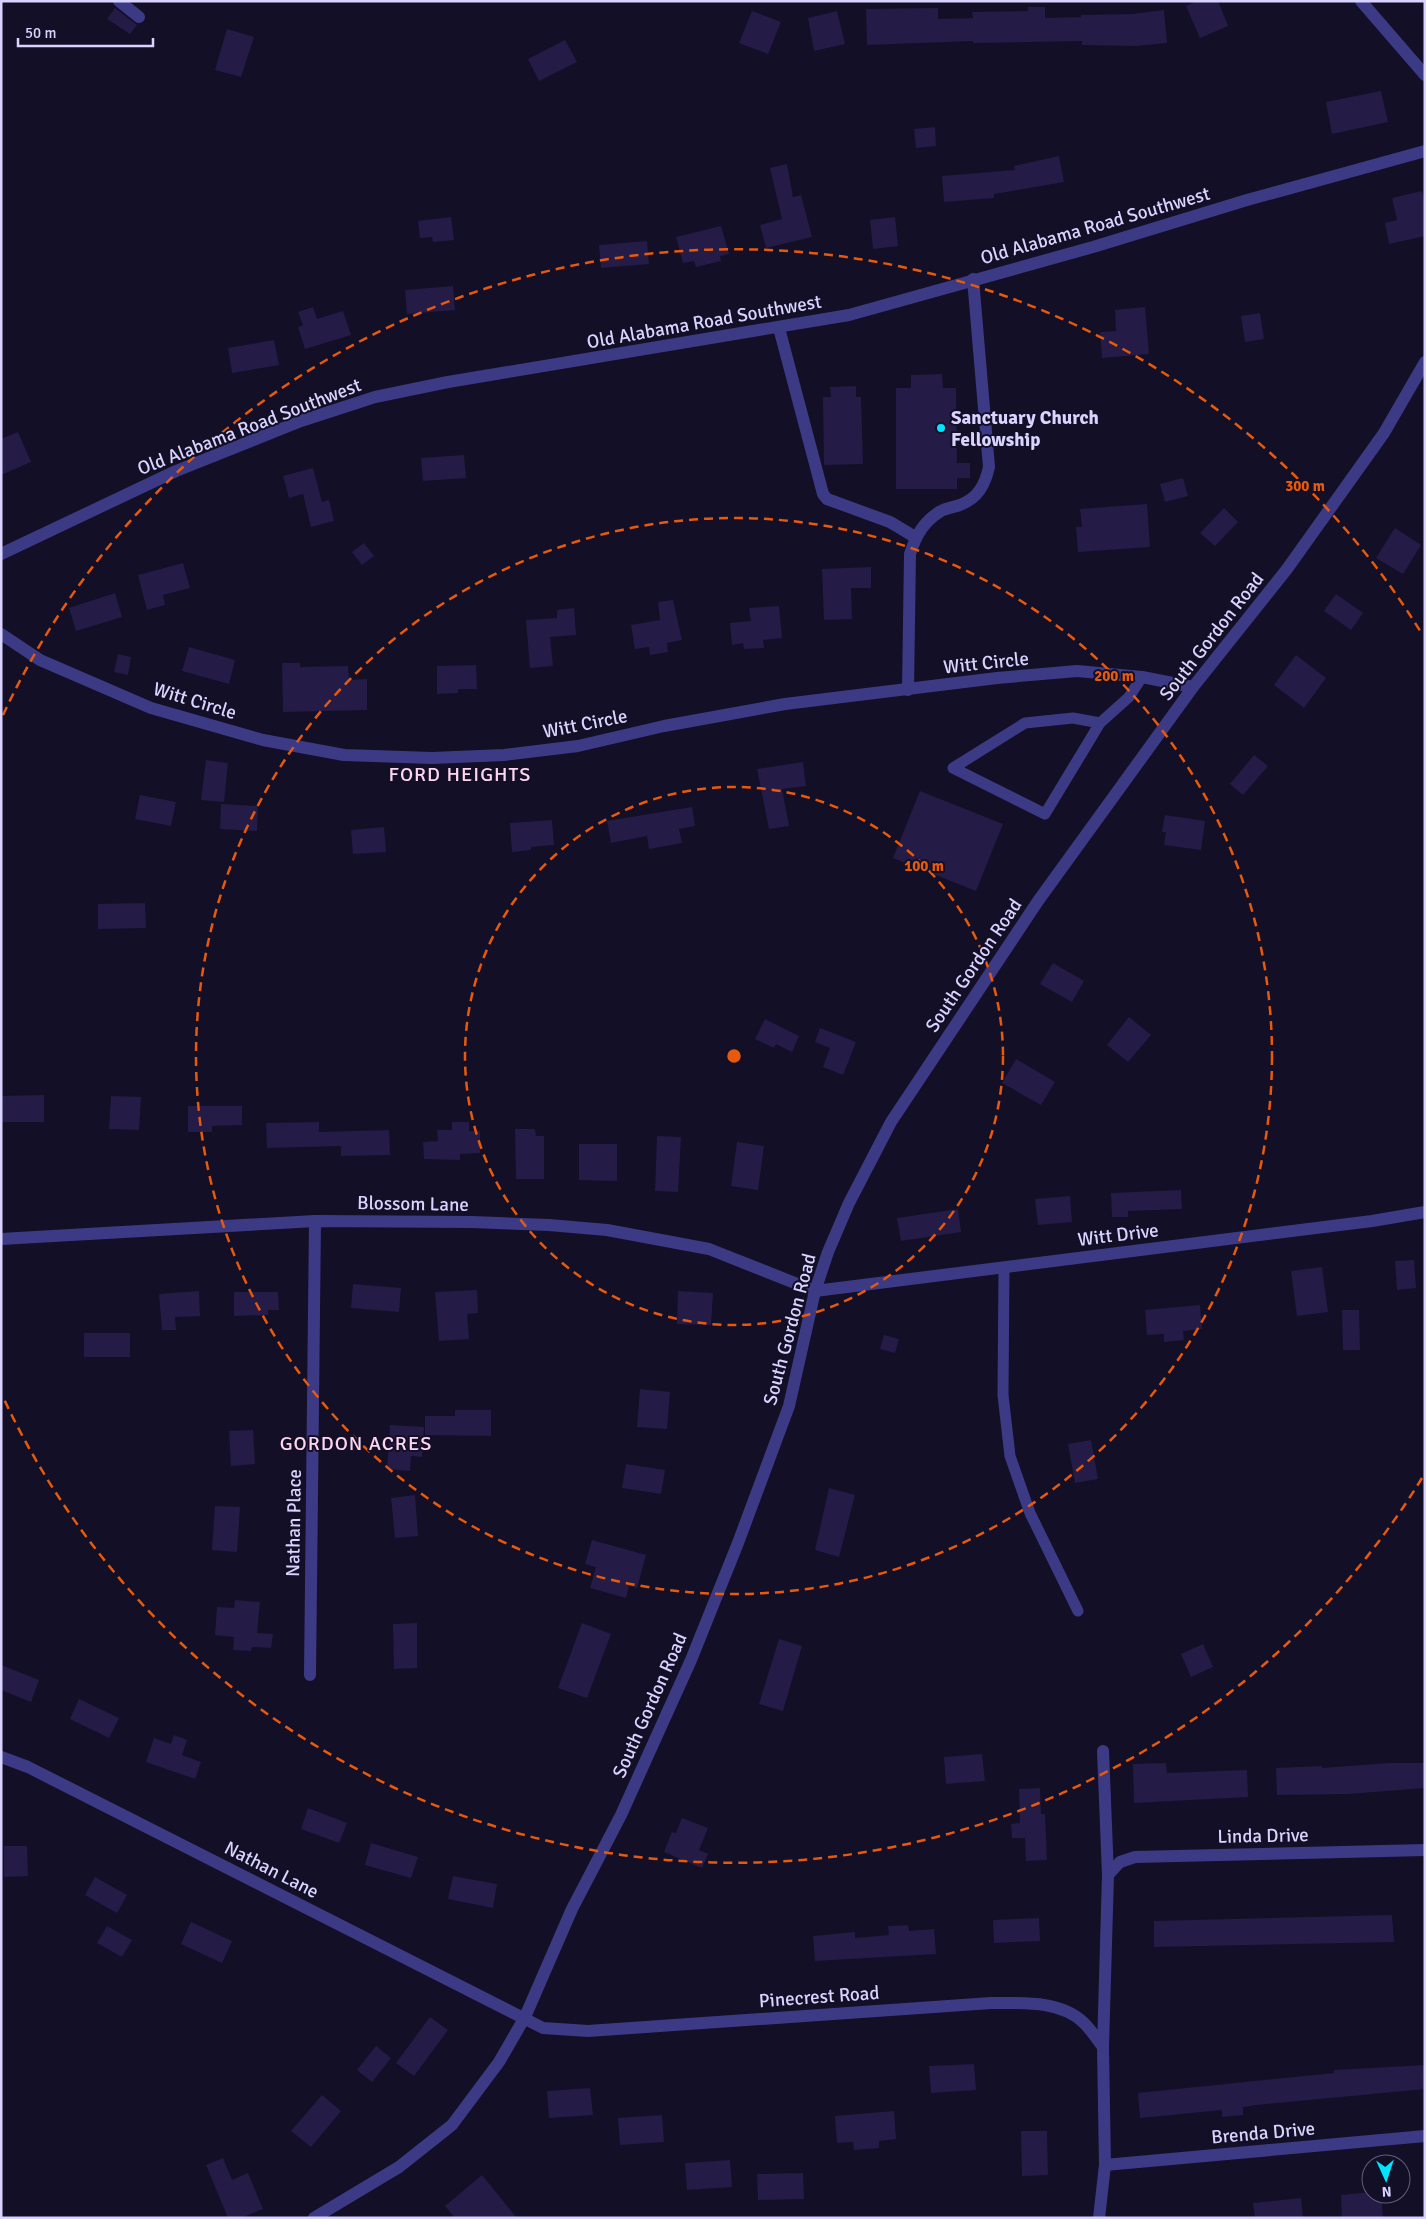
<svg xmlns="http://www.w3.org/2000/svg" width="1426" height="2219" font-family="Signika,sans-serif">
  <style>
    .building { fill: #241b47 }
    .lines { fill: none; stroke-linecap: round; stroke-linejoin: round }
    .service { stroke: #3d3a85; stroke-width: 11 }
    .minor { stroke: #3d3a85; stroke-width: 12 }
    .tertiary { stroke: #3d3a85; stroke-width: 12 }
    .ring { fill: none; stroke: #e8590c; stroke-width: 2.5; stroke-dasharray: 9 6 }
    .poi-dot { fill: #00e5ff; stroke: #130f26; stroke-width: 2 }
    .labels { text-anchor: middle; stroke-width: 4; stroke-linejoin: round; paint-order: stroke }
    .street-label { font-size: 19px; fill: #d9d4ff; stroke: #130f26 }
    .poi-label { font-size: 19px; font-weight: bold; fill: #d9d4ff; stroke: #130f26; text-anchor: start }
    .neighbourhood-label { font-size: 20px; letter-spacing: 1px; fill: #ffd6f0; stroke: #130f26 }
    .centre { fill: #e8590c; stroke: #130f26; stroke-width: 2.5 }
    .ring-label { font-size: 15px; text-anchor: middle; font-weight: bold; fill: #e8590c; stroke: #130f26; stroke-width: 4; stroke-linejoin: round; paint-order: stroke }
  </style>
  <rect width="100%" height="100%" fill="#130f26"/>
  <g class="building">
    <polygon points="1197,1 1218,1 1228,26 1200,38 1186,6"/>
    <polygon points="1028,7 1045,7 1045,18 1081,17 1081,15 1132,14 1164,10 1167,43 1135,46 1082,45 1082,41 973,43 973,41 867,45 866,9 938,8 938,19 973,18 972,12 1028,11"/>
    <polygon points="115,8 137,25 130,34 107,19"/>
    <polygon points="752,11 781,22 768,54 739,43"/>
    <polygon points="837,11 845,44 814,51 808,18"/>
    <polygon points="227,29 254,37 241,77 215,70"/>
    <polygon points="565,40 577,62 539,81 528,59"/>
    <polygon points="1381,91 1388,122 1332,134 1326,102"/>
    <polygon points="935,127 936,146 916,148 914,129"/>
    <polygon points="1059,156 1064,182 994,194 994,198 944,202 942,176 1015,170 1014,166"/>
    <polygon points="787,164 793,197 801,195 812,237 766,248 760,225 782,219 770,168"/>
    <polygon points="1422,191 1425,205 1425,236 1389,244 1385,223 1397,220 1392,198"/>
    <polygon points="451,217 454,240 433,242 432,237 420,238 418,221"/>
    <polygon points="895,217 898,246 873,249 870,220"/>
    <polygon points="721,226 729,254 720,256 721,261 696,267 694,261 683,263 676,237"/>
    <polygon points="647,241 649,264 601,268 599,245"/>
    <polygon points="453,286 455,310 407,314 405,290"/>
    <polygon points="313,307 317,319 343,311 351,335 305,349 298,327 303,325 298,312"/>
    <polygon points="1145,307 1149,354 1102,358 1100,332 1116,331 1115,310"/>
    <polygon points="1260,313 1264,339 1245,342 1241,316"/>
    <polygon points="274,340 279,365 232,373 228,348"/>
    <polygon points="942,374 943,388 956,388 957,463 970,463 970,478 957,478 957,489 896,489 896,388 911,388 911,375"/>
    <polygon points="856,386 856,397 861,397 863,464 824,465 823,397 831,397 830,387"/>
    <polygon points="18,432 31,462 1,475 1,439"/>
    <polygon points="464,455 466,478 423,481 421,458"/>
    <polygon points="313,468 322,502 329,500 334,521 311,527 303,494 289,498 283,476"/>
    <polygon points="1183,478 1188,496 1165,502 1160,484"/>
    <polygon points="1147,504 1150,547 1078,552 1076,527 1082,527 1080,509"/>
    <polygon points="1224,508 1238,522 1215,546 1200,533"/>
    <polygon points="1395,528 1421,545 1403,574 1376,558"/>
    <polygon points="364,543 374,556 362,565 352,552"/>
    <polygon points="183,563 190,588 163,595 165,605 147,610 138,575"/>
    <polygon points="871,567 871,588 851,588 852,619 824,620 822,569"/>
    <polygon points="115,593 122,617 76,631 69,608"/>
    <polygon points="1336,594 1363,613 1351,630 1324,611"/>
    <polygon points="673,600 682,640 667,643 668,652 650,655 649,647 635,649 631,625 660,620 658,602"/>
    <polygon points="779,606 782,638 763,640 764,648 744,649 743,643 732,645 730,623 751,621 749,608"/>
    <polygon points="574,608 576,635 550,637 553,666 530,668 526,620 557,618 557,610"/>
    <polygon points="189,647 235,660 229,684 182,671"/>
    <polygon points="118,654 131,657 128,675 114,672"/>
    <polygon points="1296,655 1326,678 1304,708 1274,685"/>
    <polygon points="282,663 300,663 300,667 348,666 349,680 367,679 367,710 283,712"/>
    <polygon points="476,665 477,689 458,689 458,693 437,694 437,666"/>
    <polygon points="1254,755 1268,766 1243,795 1230,784"/>
    <polygon points="206,760 228,763 224,802 201,800"/>
    <polygon points="803,762 806,786 782,789 789,826 769,829 757,769"/>
    <polygon points="920,791 1003,824 976,891 893,858"/>
    <polygon points="140,795 176,802 171,826 135,819"/>
    <polygon points="221,804 258,806 257,831 220,829"/>
    <polygon points="692,807 695,826 679,829 682,843 649,849 647,836 611,843 607,821"/>
    <polygon points="1165,815 1205,821 1201,850 1164,845 1166,832 1162,832"/>
    <polygon points="552,820 554,845 531,847 531,850 512,852 510,823"/>
    <polygon points="384,827 386,852 353,854 351,830"/>
    <polygon points="145,903 146,928 98,929 98,904"/>
    <polygon points="1053,963 1084,981 1072,1002 1040,984"/>
    <polygon points="1129,1017 1151,1035 1128,1062 1107,1045"/>
    <polygon points="765,1019 799,1036 792,1052 776,1044 774,1048 755,1039"/>
    <polygon points="820,1028 856,1042 843,1075 823,1067 830,1048 815,1042"/>
    <polygon points="1016,1059 1055,1082 1041,1105 1002,1083"/>
    <polygon points="44,1095 44,1122 1,1122 1,1096"/>
    <polygon points="111,1096 141,1097 139,1130 109,1129"/>
    <polygon points="188,1106 242,1106 242,1125 212,1126 212,1132 188,1132"/>
    <polygon points="319,1122 319,1132 389,1130 390,1155 341,1156 341,1146 267,1148 266,1123"/>
    <polygon points="452,1122 469,1122 469,1131 480,1131 480,1153 460,1154 460,1160 424,1159 423,1142 438,1141 437,1130 452,1130"/>
    <polygon points="515,1129 535,1129 536,1136 544,1136 544,1179 516,1179"/>
    <polygon points="657,1136 681,1137 678,1192 655,1191"/>
    <polygon points="737,1142 764,1146 758,1190 731,1186"/>
    <polygon points="579,1144 617,1144 617,1181 579,1180"/>
    <polygon points="1181,1190 1182,1209 1128,1211 1128,1217 1112,1217 1111,1193"/>
    <polygon points="1070,1196 1072,1222 1038,1225 1035,1199"/>
    <polygon points="958,1209 961,1232 901,1241 897,1218"/>
    <polygon points="1414,1260 1416,1288 1397,1290 1395,1261"/>
    <polygon points="1322,1267 1328,1312 1297,1316 1291,1271"/>
    <polygon points="353,1284 401,1288 399,1312 351,1308"/>
    <polygon points="477,1290 478,1313 467,1314 469,1339 439,1341 435,1292"/>
    <polygon points="199,1291 200,1316 175,1317 176,1330 162,1330 159,1294"/>
    <polygon points="678,1291 713,1293 711,1325 677,1324"/>
    <polygon points="234,1292 278,1292 279,1310 268,1310 268,1315 234,1316"/>
    <polygon points="1200,1305 1202,1329 1183,1331 1184,1340 1164,1342 1164,1334 1147,1335 1145,1310"/>
    <polygon points="1342,1310 1359,1310 1360,1350 1343,1350"/>
    <rect x="84" y="1333" width="46" height="24"/>
    <polygon points="884,1335 899,1339 895,1353 880,1349"/>
    <polygon points="640,1389 670,1392 667,1429 637,1427"/>
    <polygon points="455,1410 491,1410 491,1436 425,1435 425,1416 455,1416"/>
    <polygon points="390,1425 424,1427 422,1457 411,1456 410,1471 387,1469"/>
    <polygon points="253,1430 255,1464 231,1466 229,1431"/>
    <polygon points="1091,1440 1098,1479 1075,1483 1068,1444"/>
    <polygon points="626,1464 665,1470 661,1494 622,1488"/>
    <polygon points="829,1488 855,1495 839,1557 815,1550"/>
    <polygon points="415,1495 418,1536 395,1538 391,1498"/>
    <polygon points="215,1506 240,1507 237,1552 212,1550"/>
    <polygon points="592,1540 646,1555 637,1588 629,1586 626,1598 590,1588 596,1567 585,1564"/>
    <polygon points="235,1600 260,1602 257,1633 273,1634 271,1648 252,1647 251,1651 233,1650 234,1637 215,1635 217,1607 234,1608"/>
    <polygon points="417,1623 417,1668 394,1669 393,1624"/>
    <polygon points="582,1623 611,1634 587,1698 558,1688"/>
    <polygon points="779,1639 802,1646 783,1711 759,1704"/>
    <polygon points="1203,1644 1213,1667 1191,1677 1181,1654"/>
    <polygon points="1,1665 39,1680 31,1702 1,1690"/>
    <polygon points="79,1699 119,1718 109,1738 70,1719"/>
    <polygon points="174,1735 187,1740 182,1755 201,1762 195,1779 146,1762 154,1738 171,1744"/>
    <polygon points="982,1754 985,1781 946,1784 944,1757"/>
    <polygon points="1166,1763 1167,1773 1247,1770 1248,1797 1134,1803 1133,1764"/>
    <polygon points="1389,1763 1425,1763 1425,1788 1348,1794 1277,1795 1276,1768 1322,1766 1322,1768"/>
    <polygon points="1040,1788 1041,1814 1045,1814 1047,1860 1026,1861 1025,1838 1012,1838 1011,1824 1020,1823 1019,1789"/>
    <polygon points="308,1808 347,1823 339,1843 301,1829"/>
    <polygon points="682,1818 708,1828 699,1850 708,1854 702,1868 664,1852 672,1832 676,1833"/>
    <polygon points="371,1843 418,1857 411,1878 365,1865"/>
    <polygon points="4,1846 27,1846 28,1876 4,1877"/>
    <polygon points="453,1876 497,1884 493,1908 448,1899"/>
    <polygon points="95,1877 127,1895 117,1913 85,1895"/>
    <polygon points="1392,1915 1394,1942 1154,1947 1154,1921"/>
    <polygon points="1039,1918 1040,1941 994,1943 993,1920"/>
    <polygon points="191,1922 232,1941 222,1963 181,1944"/>
    <polygon points="908,1925 909,1931 934,1929 936,1954 815,1961 813,1936 855,1932 855,1938 889,1935 888,1926"/>
    <polygon points="107,1926 132,1940 122,1957 97,1943"/>
    <polygon points="430,2017 448,2030 414,2076 396,2063"/>
    <polygon points="376,2046 391,2058 372,2082 357,2070"/>
    <polygon points="974,2064 976,2090 931,2093 929,2066"/>
    <polygon points="1425,2065 1425,2089 1257,2105 1243,2107 1243,2115 1222,2117 1222,2110 1140,2118 1138,2093 1334,2073 1334,2070"/>
    <polygon points="590,2088 593,2115 549,2118 547,2091"/>
    <polygon points="322,2095 341,2111 311,2147 291,2131"/>
    <polygon points="894,2111 896,2139 879,2141 879,2148 854,2150 853,2142 837,2143 835,2116"/>
    <polygon points="662,2115 664,2142 620,2145 618,2118"/>
    <polygon points="1021,2131 1047,2131 1048,2175 1022,2176"/>
    <polygon points="223,2158 232,2180 248,2173 263,2209 241,2218 228,2218 206,2165"/>
    <polygon points="730,2160 732,2187 687,2190 685,2163"/>
    <polygon points="803,2173 804,2199 758,2200 757,2174"/>
    <polygon points="482,2175 517,2218 455,2218 445,2206"/>
    <polygon points="1371,2192 1371,2194 1381,2194 1383,2217 1342,2218 1341,2195"/>
    <polygon points="1301,2198 1303,2218 1255,2218 1253,2203"/>
  </g>
  <g class="lines">
    <g class="service">
      <polyline points="1100,723 1073,718 1025,723 953,768 1045,814 1100,723 1129,697 1142,677"/>
      <polyline points="1004,1268 1003,1395 1010,1456 1030,1513 1078,1611"/>
    </g>
    <g class="minor">
      <polyline points="119,1 139,17"/>
      <polyline points="779,328 823,494 827,499 890,522 915,537"/>
      <polyline points="1,634 40,660 151,708 263,740 344,755 432,758 504,755 578,746 664,726 785,704 997,678 1077,671 1142,677 1193,687"/>
      <path d="M908,690L910,554C916,535 924,521 941,511C947,508 954,507 960,505C978,498 985,485 989,467L973,279"/>
      <polyline points="1,1239 315,1221 472,1222 549,1225 607,1230 709,1249 815,1291 1372,1221 1425,1212"/>
      <polyline points="310,1675 315,1221"/>
      <path d="M1,1757L28,1767L543,2028L588,2031L991,2003C1021,2003 1061,2000 1084,2023C1091,2030 1097,2039 1103,2047"/>
      <polyline points="1108,1875 1120,1862 1135,1857 1425,1850"/>
      <polyline points="1105,2165 1425,2136"/>
      <polyline points="1099,2218 1105,2165 1103,2047 1108,1875 1103,1751"/>
    </g>
    <g class="tertiary">
      <polyline points="1361,1 1425,75"/>
      <polyline points="1,554 176,471 301,421 375,397 448,382 849,315 1093,247 1247,200 1425,151"/>
      <polyline points="314,2218 399,2167 452,2125 499,2062 525,2017 572,1909 621,1815 691,1660 738,1543 789,1406 815,1291 828,1252 849,1203 891,1122 1038,901 1193,687 1287,569 1384,433 1425,362"/>
    </g>
  </g>
  <g class="ring">
    <circle cx="734" cy="1056" r="269"/>
    <circle cx="734" cy="1056" r="538"/>
    <path d="M1422 1478A807 807 0 0 1 3 1397M3 715A807 807 0 0 1 1422 634"/>
  </g>
  <circle class="poi-dot" cx="941" cy="428" r="5"/>
  <g class="labels">
    <g class="street-label">
      <text transform="translate(1095 225) rotate(-16)" y="7">Old Alabama Road Southwest</text>
      <text transform="translate(704 321) rotate(-10)" y="7">Old Alabama Road Southwest</text>
      <text transform="translate(249 426) rotate(-21)" y="7">Old Alabama Road Southwest</text>
      <text transform="translate(1211 636) rotate(-52)" y="7">South Gordon Road</text>
      <text transform="translate(986 662) rotate(-6)" y="7">Witt Circle</text>
      <text transform="translate(195 700) rotate(17)" y="7">Witt Circle</text>
      <text transform="translate(585 723) rotate(-11)" y="7">Witt Circle</text>
      <text transform="translate(973 965) rotate(-56)" y="7">South Gordon Road</text>
      <text transform="translate(413 1203) rotate(1)" y="7">Blossom Lane</text>
      <text transform="translate(1118 1234) rotate(-7)" y="7">Witt Drive</text>
      <text transform="translate(789 1329) rotate(-75)" y="7">South Gordon Road</text>
      <text transform="translate(293 1523) rotate(-89)" y="7">Nathan Place</text>
      <text transform="translate(649 1705) rotate(-66)" y="7">South Gordon Road</text>
      <text transform="translate(1263 1835) rotate(-1)" y="7">Linda Drive</text>
      <text transform="translate(272 1869) rotate(27)" y="7">Nathan Lane</text>
      <text transform="translate(819 1996) rotate(-4)" y="7">Pinecrest Road</text>
      <text transform="translate(1263 2132) rotate(-5)" y="7">Brenda Drive</text>
    </g>
    <g class="poi-label">
      <text x="951" y="424">Sanctuary Church<tspan x="951" dy="22">Fellowship</tspan></text>
    </g>
    <g class="neighbourhood-label">
      <text x="460" y="781">FORD HEIGHTS</text>
      <text x="356" y="1450">GORDON ACRES</text>
    </g>
  </g>
  <circle cx="734" cy="1056" r="8" class="centre"/>
  <g class="ring-label">
    <text x="1305" y="491">300 m</text>
    <text x="1114" y="681">200 m</text>
    <text x="924" y="871">100 m</text>
  </g>
  <rect width="1426" height="2219" fill="none" stroke="#d9d4ff" stroke-width="5"/>
  <g transform="translate(1386 2179) rotate(177)"><circle r="24" fill="#130f26" stroke="#625e7d"/>
  <path d="M0-4L9 19L0 12L-9 19Z" fill="#00e5ff"/>
  <text y="-8" font-size="14" font-weight="bold" text-anchor="middle" fill="#d9d4ff">N</text>
  </g>
  <path d="M18 38v8h135v-8" fill="none" stroke="#d9d4ff" stroke-width="2.5"/>
  <text x="25" y="38" font-size="15" fill="#d9d4ff" stroke="#130f26" stroke-width="4" paint-order="stroke">50 m</text>
</svg>
